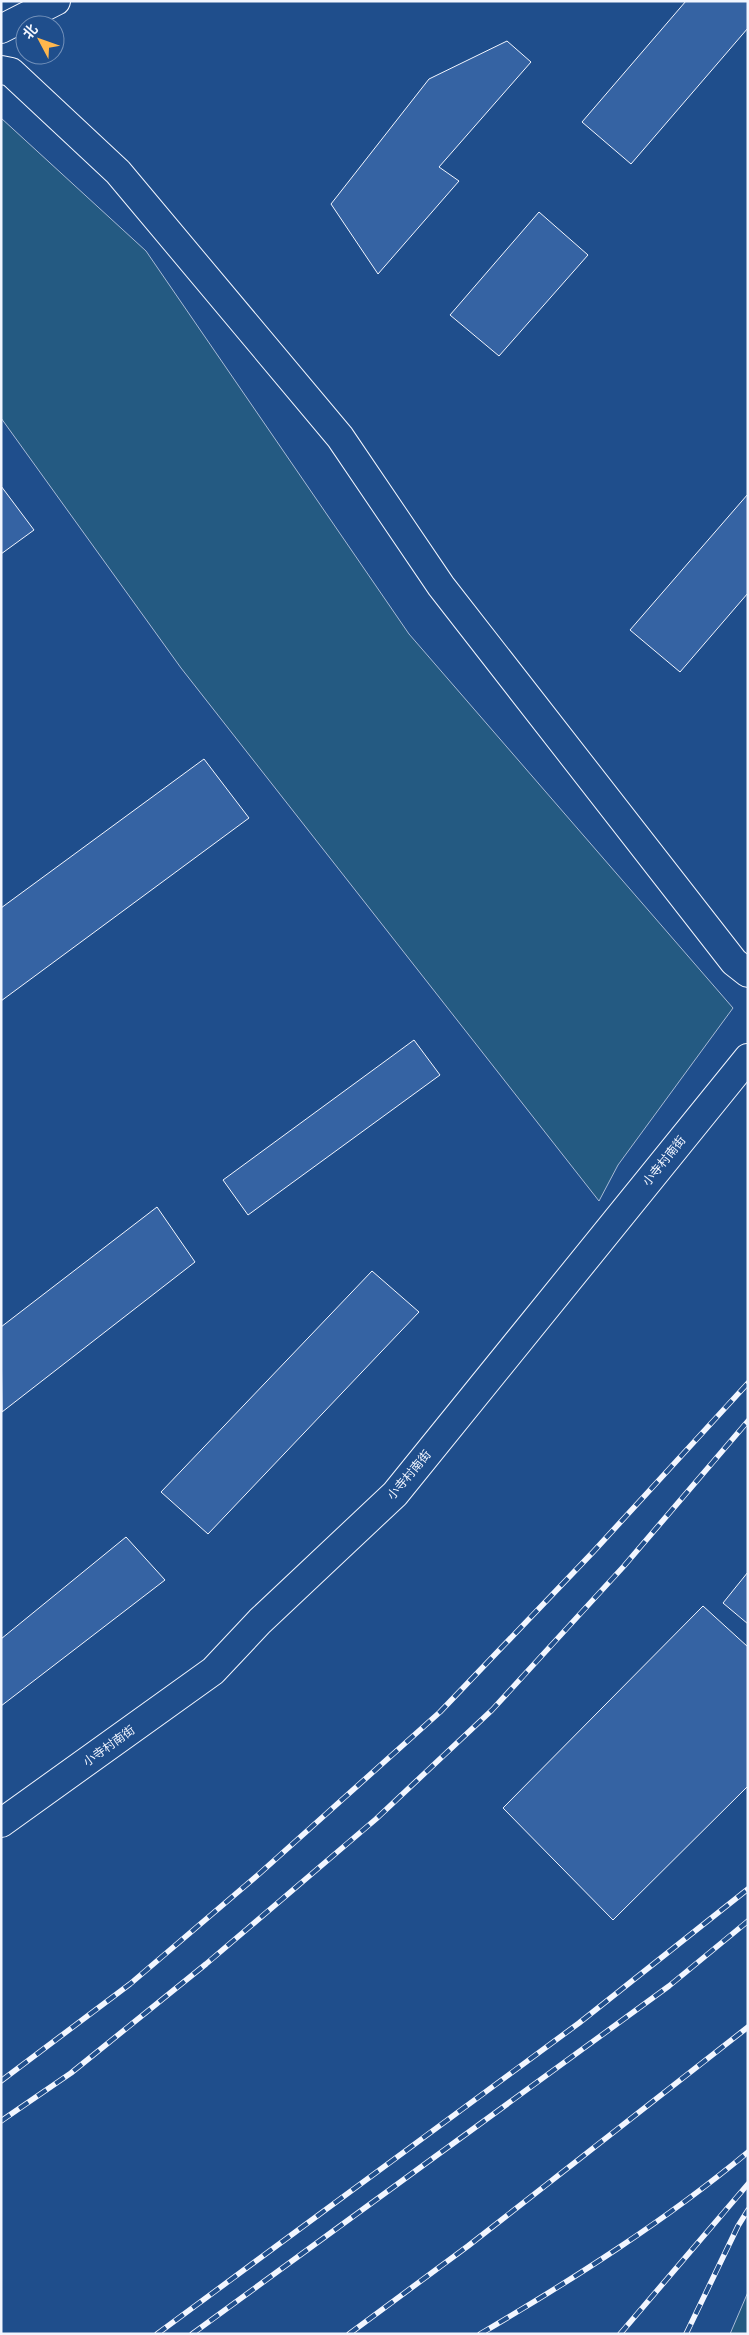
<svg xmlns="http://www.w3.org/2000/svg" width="749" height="2335" font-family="'Source Serif 4','Noto Sans SC',serif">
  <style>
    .green { fill: #245a82; stroke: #a8bbd7 }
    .building { fill: #3563a3; stroke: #f2f6ff }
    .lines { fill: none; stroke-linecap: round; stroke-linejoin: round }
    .minor-casing { stroke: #f2f6ff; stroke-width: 30 }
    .tertiary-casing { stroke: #f2f6ff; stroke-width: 30 }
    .minor { stroke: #1f4e8c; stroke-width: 28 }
    .tertiary { stroke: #1f4e8c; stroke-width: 28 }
    .rail-casing { stroke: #f2f6ff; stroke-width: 5.5 }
    .rail { stroke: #1f4e8c; stroke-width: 4; stroke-dasharray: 11; stroke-linecap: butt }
    .labels { text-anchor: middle; stroke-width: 4; stroke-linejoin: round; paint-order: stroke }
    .street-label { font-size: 12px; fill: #f2f6ff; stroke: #1f4e8c }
  </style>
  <rect width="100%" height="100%" fill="#1f4e8c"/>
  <g class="green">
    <polygon points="1,118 146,251 409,634 733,1008 618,1165 599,1201 181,668 1,418"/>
    <polygon points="748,2292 748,2334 730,2334"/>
  </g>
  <g class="building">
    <polygon points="686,1 748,1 748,28 631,164 582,122"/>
    <polygon points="507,41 531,62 439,167 459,181 378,274 331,204 429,79"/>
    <polygon points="539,212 588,255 499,356 450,315"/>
    <polygon points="1,486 34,530 1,554"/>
    <polygon points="748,494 748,593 680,672 630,630"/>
    <polygon points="204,759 249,818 1,1001 1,908"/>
    <polygon points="414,1040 440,1075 248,1215 223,1180"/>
    <polygon points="157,1207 195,1262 2,1412 1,1327"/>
    <polygon points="372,1271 419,1312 208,1534 161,1492"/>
    <polygon points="126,1537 165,1580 1,1706 1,1639"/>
    <polygon points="748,1572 748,1624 723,1603"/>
    <polygon points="703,1606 748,1647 748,1786 613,1920 503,1808"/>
  </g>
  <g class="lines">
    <defs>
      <g id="minor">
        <polyline points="1,70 11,72 118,172 340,437 441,586 734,962 748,973"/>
        <polyline points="1,1823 213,1671 260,1621 395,1494 748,1058"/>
      </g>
      <polyline id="tertiary" points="1,29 56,1"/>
    </defs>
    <use href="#minor" class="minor-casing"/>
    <use href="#tertiary" class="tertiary-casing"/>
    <use href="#minor" class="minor"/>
    <use href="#tertiary" class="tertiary"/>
    <defs>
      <g id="rail">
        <polyline points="1,2081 130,1984 259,1874 440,1712 594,1551 748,1383"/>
        <polyline points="1,2121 71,2073 206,1964 376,1819 492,1710 624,1566 748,1421"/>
        <polyline points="157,2334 579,2023 748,1889"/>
        <polyline points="192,2334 669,1986 748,1921"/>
        <polyline points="349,2334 468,2246 748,2027"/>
        <path d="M480,2334C572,2280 665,2221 748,2152"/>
        <polyline points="620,2334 748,2184"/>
        <polyline points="686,2334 738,2226 748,2210"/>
      </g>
    </defs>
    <use href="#rail" class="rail-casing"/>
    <use href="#rail" class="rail"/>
  </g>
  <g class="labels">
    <g class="street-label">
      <text transform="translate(664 1161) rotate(-51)" y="4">小寺村南街</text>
      <text transform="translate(409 1475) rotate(-50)" y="4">小寺村南街</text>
      <text transform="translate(109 1746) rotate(-36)" y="4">小寺村南街</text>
    </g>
  </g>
  <rect width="749" height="2335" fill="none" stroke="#f2f6ff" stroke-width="5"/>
  <g transform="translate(40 40) rotate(311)"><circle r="24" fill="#1f4e8c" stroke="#7391ba"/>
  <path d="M0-4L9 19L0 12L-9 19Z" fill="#ffb74d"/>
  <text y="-8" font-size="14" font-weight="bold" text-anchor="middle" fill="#f2f6ff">北</text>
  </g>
</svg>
